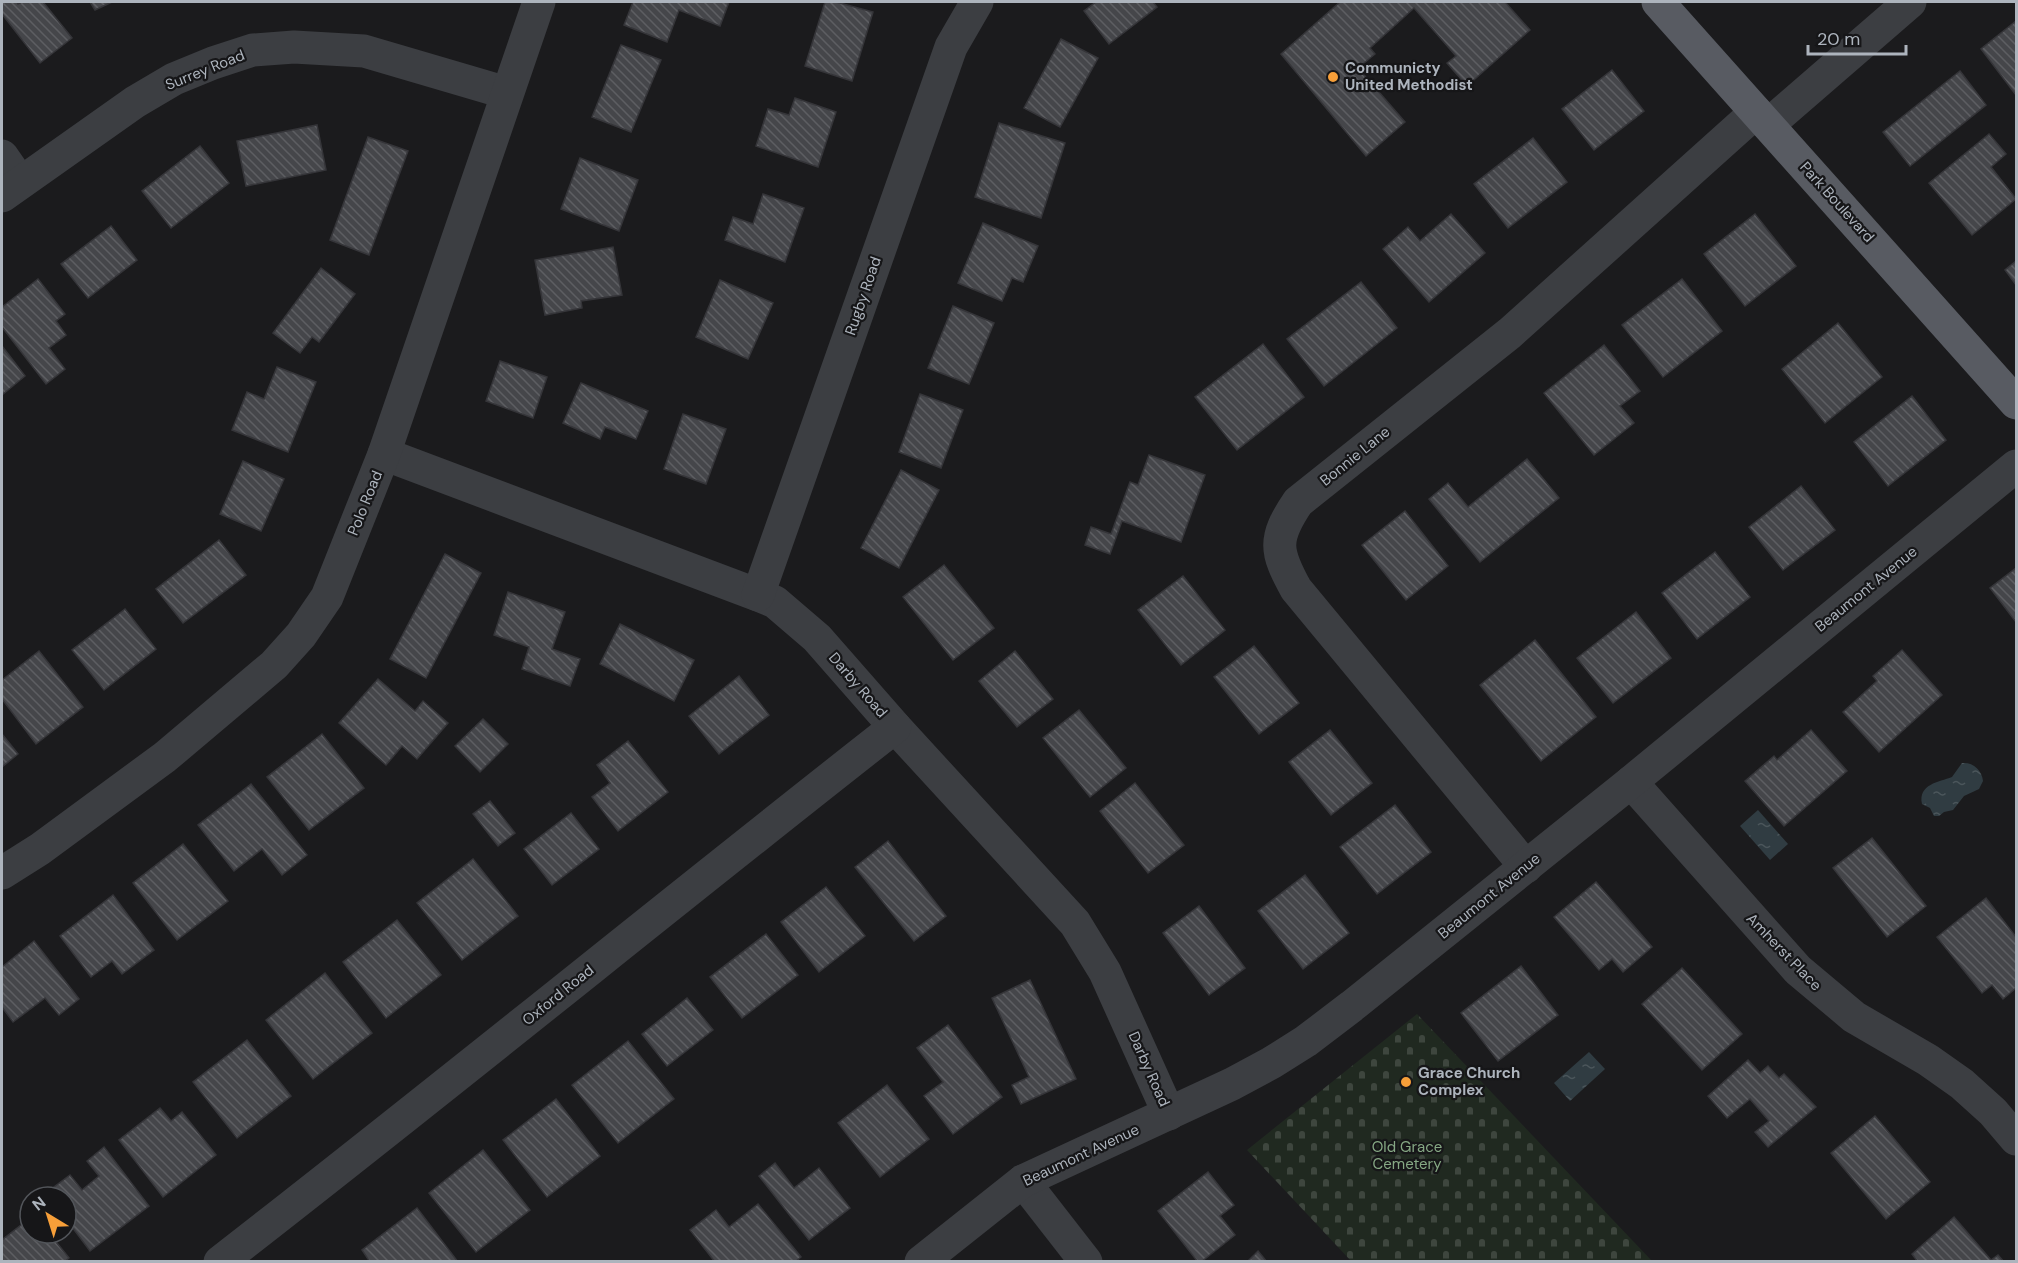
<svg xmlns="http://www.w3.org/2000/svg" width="2018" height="1263" font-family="'DM Sans',sans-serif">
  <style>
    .cemetery { fill: url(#cemetery-stones) }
    .water { fill: url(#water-ripples) }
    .building { fill: url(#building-back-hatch); stroke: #353539; stroke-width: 1.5 }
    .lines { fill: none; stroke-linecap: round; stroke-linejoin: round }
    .minor { stroke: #3c3e42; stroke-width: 33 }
    .major { stroke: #585b62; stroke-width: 33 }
    .poi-dot { fill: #f79f39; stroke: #161618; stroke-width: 2 }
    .labels { text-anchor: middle; stroke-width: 4.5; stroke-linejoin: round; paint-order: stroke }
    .poi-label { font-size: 15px; font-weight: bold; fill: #adb4bd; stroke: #161618; text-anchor: start }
    .street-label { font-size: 15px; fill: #adb4bd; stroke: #161618 }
    .park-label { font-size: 15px; fill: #86a884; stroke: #161618 }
  </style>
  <defs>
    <pattern id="cemetery-stones" width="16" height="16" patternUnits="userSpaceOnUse" patternTransform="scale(1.5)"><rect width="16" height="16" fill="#202920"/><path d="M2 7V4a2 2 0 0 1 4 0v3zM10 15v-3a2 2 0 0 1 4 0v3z" fill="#3e463e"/></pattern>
    <pattern id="water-ripples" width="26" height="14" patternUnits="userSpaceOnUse" patternTransform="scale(1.5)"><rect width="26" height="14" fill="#303c42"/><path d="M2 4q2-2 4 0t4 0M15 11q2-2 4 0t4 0" fill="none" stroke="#4b565b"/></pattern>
    <pattern id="building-back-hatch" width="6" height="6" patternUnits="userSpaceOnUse" patternTransform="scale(1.5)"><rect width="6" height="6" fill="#45464a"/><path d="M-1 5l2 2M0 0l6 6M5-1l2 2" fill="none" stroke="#5d5e62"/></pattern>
  </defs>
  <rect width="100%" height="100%" fill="#1b1b1d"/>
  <polygon class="cemetery" points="1417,1014 1652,1261 1351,1261 1247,1150"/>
  <g class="water">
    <path d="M1962,763C1973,762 1982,770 1983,781L1979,789L1964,796L1953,810L1944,812L1939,816H1934L1930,808L1922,804C1918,784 1939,782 1952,777Z"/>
    <polygon points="1758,810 1788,844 1770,860 1740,826"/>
    <polygon points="1589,1052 1605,1069 1570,1101 1554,1083"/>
  </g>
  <g class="building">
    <polygon points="2,2 17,2 18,4 22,2 43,2 72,38 40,63 2,14"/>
    <polygon points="90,2 112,2 95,10"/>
    <polygon points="633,2 729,2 720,26 679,10 667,42 624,25"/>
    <polygon points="825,2 836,2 873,12 852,81 805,66"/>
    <polygon points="1096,2 1153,2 1157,7 1109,44 1084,11"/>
    <polygon points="1340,2 1505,2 1530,30 1467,86 1447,63 1456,56 1414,8 1370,48 1375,54 1358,68 1405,122 1366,156 1281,54"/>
    <polygon points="2016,21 2016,95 1981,49"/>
    <polygon points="1061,39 1098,58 1060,127 1024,108"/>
    <polygon points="621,45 661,60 631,132 592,117"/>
    <polygon points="1612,70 1644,111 1594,150 1562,109"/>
    <polygon points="1960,71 1986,105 1910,166 1883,132"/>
    <polygon points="795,98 836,112 818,167 756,146 768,109 789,115"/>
    <polygon points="999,123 1065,143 1041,218 975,197"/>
    <polygon points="317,125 326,170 246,186 237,141"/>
    <polygon points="1989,134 2006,154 1991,167 2016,199 1972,235 1929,183"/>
    <polygon points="368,137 408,151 369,255 330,240"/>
    <polygon points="1533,138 1567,182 1508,228 1474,184"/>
    <polygon points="200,146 229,183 171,228 142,191"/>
    <polygon points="580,158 638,180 619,231 561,209"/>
    <polygon points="763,194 804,208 785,262 725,240 733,217 753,224"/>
    <polygon points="1451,214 1485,253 1429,302 1383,249 1408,227 1420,241"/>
    <polygon points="1755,214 1796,266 1745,306 1704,254"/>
    <polygon points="983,223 1038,246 1023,282 1012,278 1002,301 958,283"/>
    <polygon points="111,226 137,260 88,298 61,264"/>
    <polygon points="613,247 622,295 581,301 582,308 545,315 535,260"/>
    <polygon points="2016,261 2016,285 2005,270"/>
    <polygon points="321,268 355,294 319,342 312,337 300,353 273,333"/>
    <polygon points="38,279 65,314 56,321 66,335 49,348 65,369 46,384 2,327 2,307"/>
    <polygon points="1682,279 1722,331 1663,377 1622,325"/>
    <polygon points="720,280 773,303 748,359 696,337"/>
    <polygon points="1361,282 1397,328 1324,386 1287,339"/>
    <polygon points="953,306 994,323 969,384 928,368"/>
    <polygon points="1838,323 1882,377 1825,423 1782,369"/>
    <polygon points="1263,344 1304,397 1237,450 1195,397"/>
    <polygon points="1604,345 1640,391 1620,406 1634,423 1594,455 1544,393"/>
    <polygon points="2,346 25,376 2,395"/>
    <polygon points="500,361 547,377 533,418 486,401"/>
    <polygon points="277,367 316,382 288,452 232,430 247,392 264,399"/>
    <polygon points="581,383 648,411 636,439 605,427 600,439 563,423"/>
    <polygon points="920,394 963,410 941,468 899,452"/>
    <polygon points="1912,396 1946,440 1888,486 1854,442"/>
    <polygon points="683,414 726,429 706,484 664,469"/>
    <polygon points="1149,455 1205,475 1181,542 1122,521 1110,554 1085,545 1091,527 1111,534 1130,482 1138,485"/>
    <polygon points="1527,459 1559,498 1480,562 1429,499 1448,483 1468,507"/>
    <polygon points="243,461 284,479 261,531 220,514"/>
    <polygon points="901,470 939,490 899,568 861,548"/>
    <polygon points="1801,486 1835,530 1783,570 1749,527"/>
    <polygon points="1405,511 1448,566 1406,600 1362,545"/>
    <polygon points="219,540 246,575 183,623 156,589"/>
    <polygon points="1715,552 1750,597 1697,639 1662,593"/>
    <polygon points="445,554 481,573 426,678 390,659"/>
    <polygon points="944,565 994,628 953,660 903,597"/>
    <polygon points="2016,568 2016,622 1990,588"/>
    <polygon points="1183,576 1225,630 1181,665 1138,610"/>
    <polygon points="508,592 565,612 552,649 580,659 570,686 522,669 529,647 494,635"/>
    <polygon points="125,609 156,649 104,690 72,650"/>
    <polygon points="1636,612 1671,658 1613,703 1577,658"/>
    <polygon points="620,624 694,660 674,701 600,664"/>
    <polygon points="1535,640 1596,717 1541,761 1480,685"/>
    <polygon points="1254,646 1299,703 1259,734 1214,677"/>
    <polygon points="1902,650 1942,695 1879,752 1843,712 1877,681 1873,676"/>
    <polygon points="39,651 83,707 36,744 2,699 2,680"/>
    <polygon points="1015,651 1053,699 1017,727 979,681"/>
    <polygon points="739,676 769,715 719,754 689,716"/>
    <polygon points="378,679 415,711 423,701 448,723 417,759 402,746 386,765 339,723"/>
    <polygon points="1079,710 1126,768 1090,797 1043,738"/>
    <polygon points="483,719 508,744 480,772 455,746"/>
    <polygon points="1330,730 1372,783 1331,815 1289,762"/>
    <polygon points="1811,730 1847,771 1784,826 1745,781 1774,756 1777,760"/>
    <polygon points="2,734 18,754 2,767"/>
    <polygon points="322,734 364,788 309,830 267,777"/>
    <polygon points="628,741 668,792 618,831 592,797 610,783 597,765"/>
    <polygon points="1135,783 1184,845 1148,873 1100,811"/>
    <polygon points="251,784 307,855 282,875 262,849 234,871 198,825"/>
    <polygon points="490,801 515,833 498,846 473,814"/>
    <polygon points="1395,805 1431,852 1377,894 1340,847"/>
    <polygon points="571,813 599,849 552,885 524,849"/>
    <polygon points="1872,838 1926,906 1887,937 1833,868"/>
    <polygon points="888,841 946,916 914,941 855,867"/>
    <polygon points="183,844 228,901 177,940 133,883"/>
    <polygon points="473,859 518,916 462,960 417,903"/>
    <polygon points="1305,875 1349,933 1303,969 1258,911"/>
    <polygon points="1596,882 1652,947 1623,972 1612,959 1599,970 1554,917"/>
    <polygon points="826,887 865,936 819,972 781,922"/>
    <polygon points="113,895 154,950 122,974 112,961 91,977 60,936"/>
    <polygon points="1986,898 2016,937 2016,988 2003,999 1992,985 1982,993 1937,937"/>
    <polygon points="1199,906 1245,968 1209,995 1163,933"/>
    <polygon points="397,920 441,975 386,1018 343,962"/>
    <polygon points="766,934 798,975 742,1018 710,977"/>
    <polygon points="34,941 79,999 59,1015 45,998 13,1022 2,1007 2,967"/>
    <polygon points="1521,966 1558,1015 1498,1061 1461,1013"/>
    <polygon points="1682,968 1742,1034 1702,1070 1642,1004"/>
    <polygon points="325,973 372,1033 313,1079 266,1020"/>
    <polygon points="1030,980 1076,1079 1021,1104 1012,1085 1029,1077 992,998"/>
    <polygon points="687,998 713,1030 667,1066 642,1034"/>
    <polygon points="948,1025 1002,1097 953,1134 924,1096 943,1082 917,1048"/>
    <polygon points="247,1040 291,1096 237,1138 193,1082"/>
    <polygon points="628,1041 674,1099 618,1143 572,1085"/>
    <polygon points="1748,1060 1760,1073 1768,1066 1779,1078 1784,1074 1816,1107 1768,1147 1755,1132 1769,1121 1750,1099 1727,1118 1708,1096"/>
    <polygon points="887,1085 929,1139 880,1177 838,1123"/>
    <polygon points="556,1099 600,1156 547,1197 503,1140"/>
    <polygon points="160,1108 171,1121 182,1112 216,1155 163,1197 119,1140"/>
    <polygon points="1875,1116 1930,1182 1886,1219 1831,1153"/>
    <polygon points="104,1147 149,1206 90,1251 66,1219 66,1197 49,1197 46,1193 70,1175 82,1190 99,1176 87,1161"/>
    <polygon points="483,1150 530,1210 476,1252 429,1193"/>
    <polygon points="775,1163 794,1188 819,1168 850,1208 809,1240 759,1176"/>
    <polygon points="1208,1172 1234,1205 1220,1216 1235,1235 1201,1262 1198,1262 1158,1211"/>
    <polygon points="758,1204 801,1257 795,1262 715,1262 690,1230 716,1210 729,1227"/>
    <polygon points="417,1208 458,1262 370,1262 362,1250"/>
    <polygon points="1954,1217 1991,1260 1998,1255 2004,1262 1918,1262 1912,1254"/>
    <polygon points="30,1218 30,1233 49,1233 69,1258 64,1262 2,1262 2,1237 3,1239"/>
    <polygon points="1258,1251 1267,1262 1247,1262"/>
  </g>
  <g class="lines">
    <g class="minor">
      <polyline points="1768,125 1910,2"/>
      <polyline points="2,156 20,182"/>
      <polyline points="2,196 135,102 174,79 213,63 253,50 294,47 364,51 507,93"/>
      <polyline points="384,454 758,595 775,602 817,638 895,727 1075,923 1105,972 1169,1114"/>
      <polyline points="758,595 951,47 977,2"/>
      <polyline points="1631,782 1798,970 1854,1017 1928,1060 1962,1084 1993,1112 2016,1139"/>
      <path d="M1526,867L1296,589C1275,551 1273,539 1298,502L1510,333L1756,112"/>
      <polyline points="2,873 40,849 165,757 274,665 301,635 327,597 384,454 539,2"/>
      <polyline points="1023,1181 1086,1262"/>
      <path d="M220,1262C447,1086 669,904 895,727"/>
      <polyline points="921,1262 1023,1181 1232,1084 1271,1063 1306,1041 1352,1006 1631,782 2016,466"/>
    </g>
    <polyline class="major" points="1658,2 2016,403"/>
  </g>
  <g class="poi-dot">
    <circle cx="1333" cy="77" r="6"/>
    <circle cx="1406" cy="1082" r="6"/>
  </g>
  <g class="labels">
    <g class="poi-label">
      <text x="1345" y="73">Communicty<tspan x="1345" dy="17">United Methodist</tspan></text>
      <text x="1418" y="1078">Grace Church<tspan x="1418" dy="17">Complex</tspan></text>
    </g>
    <g class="street-label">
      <text transform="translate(205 70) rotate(-22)" y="5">Surrey Road</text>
      <text transform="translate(1837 202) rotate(48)" y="5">Park Boulevard</text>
      <text transform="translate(863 296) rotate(-71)" y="5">Rugby Road</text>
      <text transform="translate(1355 456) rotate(-39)" y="5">Bonnie Lane</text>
      <text transform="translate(365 503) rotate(-68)" y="5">Polo Road</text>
      <text transform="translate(1866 589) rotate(-39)" y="5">Beaumont Avenue</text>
      <text transform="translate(858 685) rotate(49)" y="5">Darby Road</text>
      <text transform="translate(1489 896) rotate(-39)" y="5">Beaumont Avenue</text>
      <text transform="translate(1784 952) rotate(46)" y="5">Amherst Place</text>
      <text transform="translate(558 995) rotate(-39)" y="5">Oxford Road</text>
      <text transform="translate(1149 1069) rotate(66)" y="5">Darby Road</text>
      <text transform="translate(1081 1155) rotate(-25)" y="5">Beaumont Avenue</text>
    </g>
    <g class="park-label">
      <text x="1407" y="1152">Old Grace<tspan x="1407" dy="17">Cemetery</tspan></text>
    </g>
  </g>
  <rect width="2018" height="1263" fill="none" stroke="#adb4bd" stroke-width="6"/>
  <g transform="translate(48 1215) rotate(322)"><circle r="28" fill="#161618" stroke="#52555a" stroke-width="1.5"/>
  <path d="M0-4.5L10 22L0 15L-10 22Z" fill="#f79f39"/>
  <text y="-9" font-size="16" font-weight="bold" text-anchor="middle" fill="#adb4bd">N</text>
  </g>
  <path d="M1808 45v9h98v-9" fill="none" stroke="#adb4bd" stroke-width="3"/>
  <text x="1817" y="45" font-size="18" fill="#adb4bd" stroke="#161618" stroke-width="4.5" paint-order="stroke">20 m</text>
</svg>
